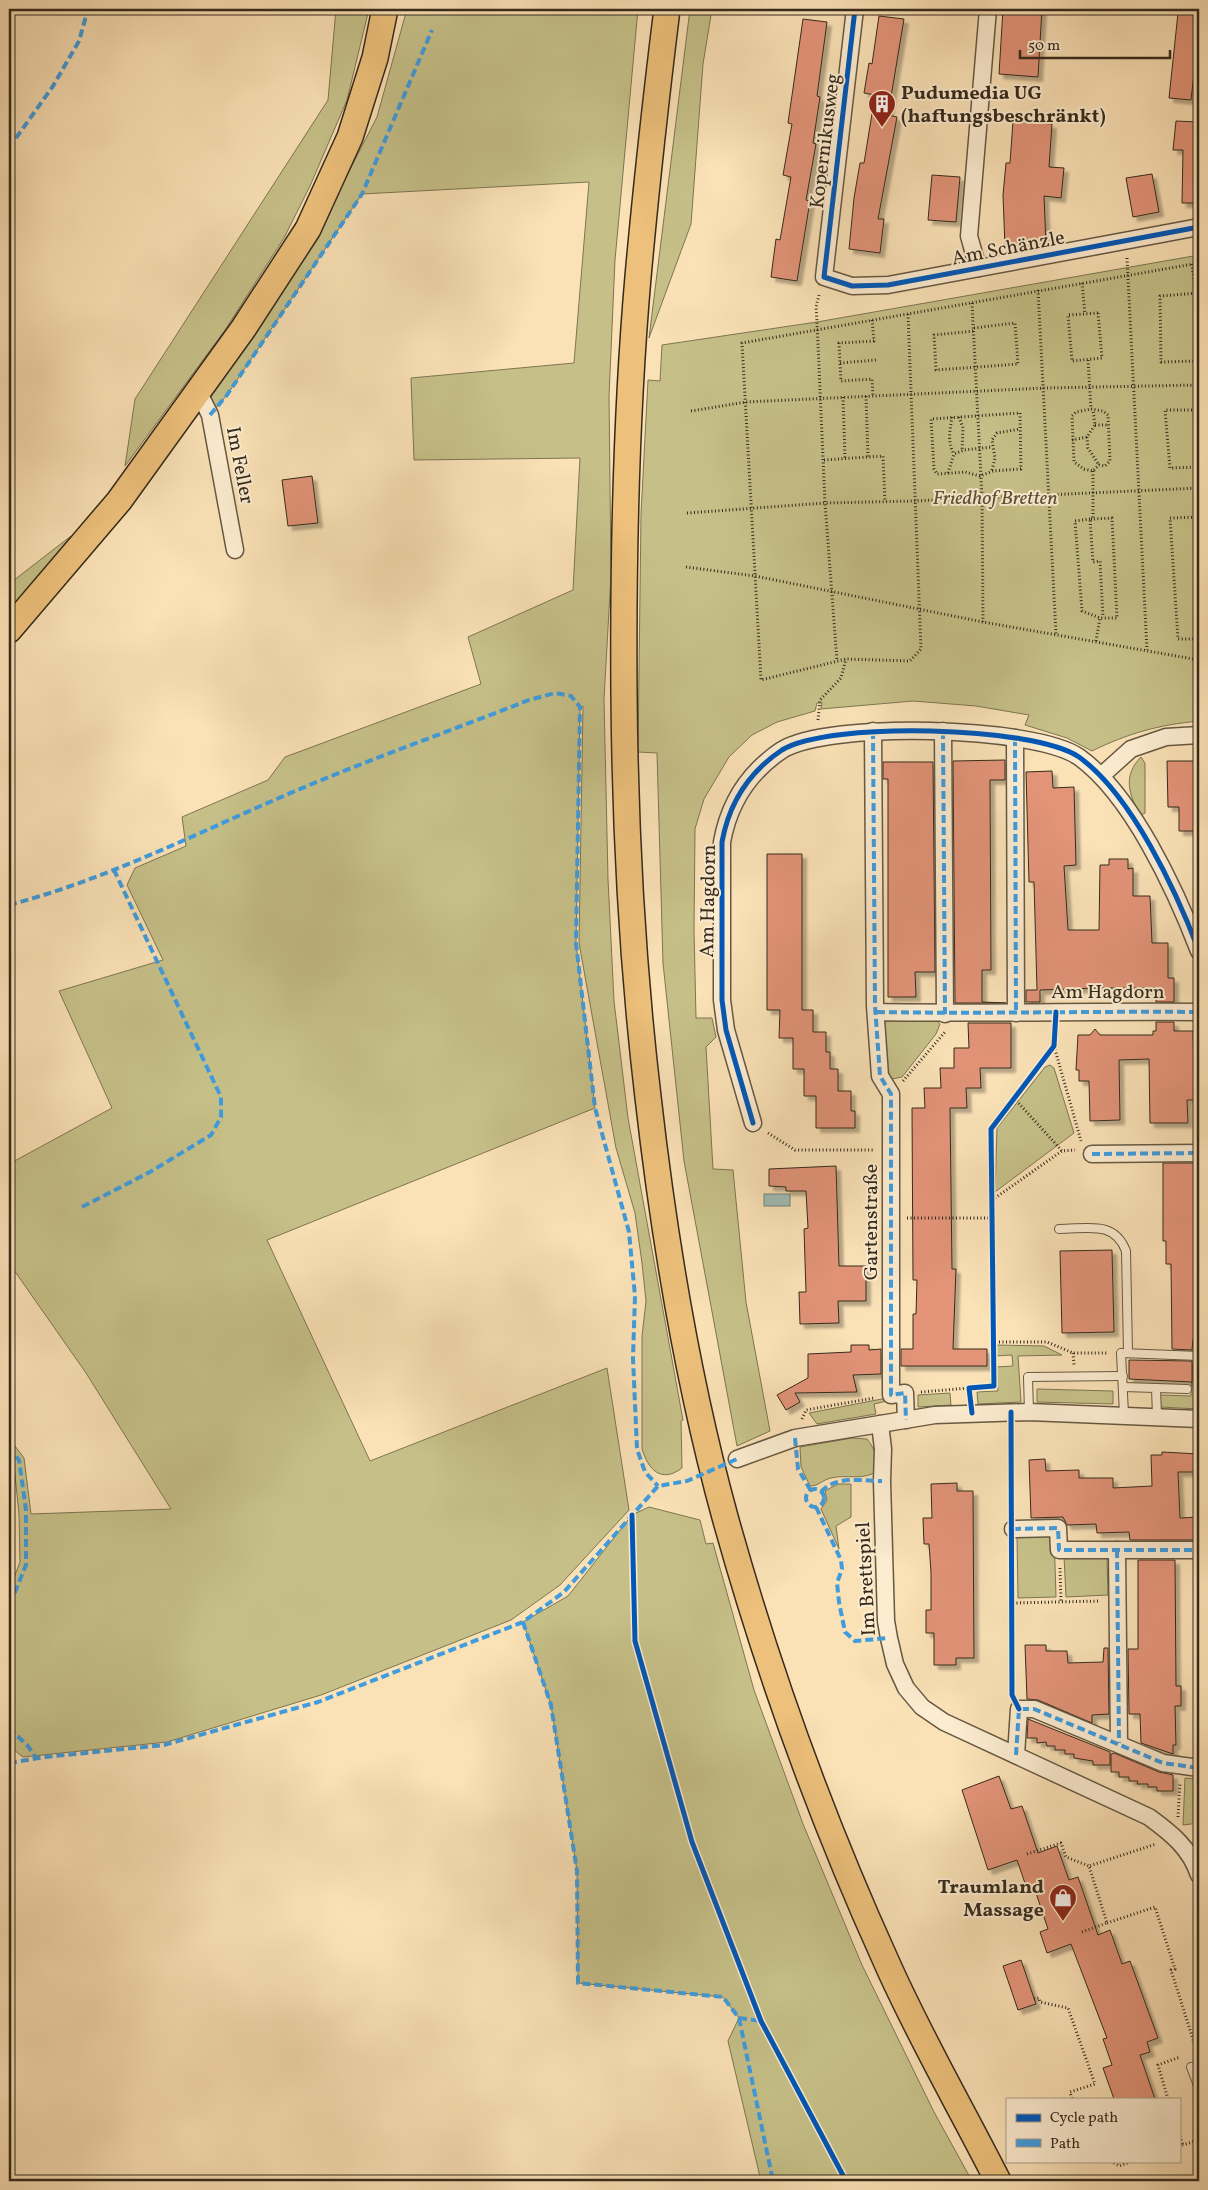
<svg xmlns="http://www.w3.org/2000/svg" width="1208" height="2190" font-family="Vollkorn,serif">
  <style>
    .green { fill: #c6c088; stroke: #7e7552 }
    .water { fill: #a0bcb6; stroke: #758278 }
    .building { fill: #e29378; stroke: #352a1c; filter: url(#shadow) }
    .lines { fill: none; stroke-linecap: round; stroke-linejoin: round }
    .lane-casing { stroke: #665842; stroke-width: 10 }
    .street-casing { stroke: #665842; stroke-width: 19 }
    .primary-casing { stroke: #352a1c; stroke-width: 28 }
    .path { stroke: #352a1c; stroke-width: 3; stroke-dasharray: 1 2.5; stroke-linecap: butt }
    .lane { stroke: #fcecd0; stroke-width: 8 }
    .street { stroke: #fcecd0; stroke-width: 16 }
    .primary { stroke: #edc07b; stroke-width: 25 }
    .quiet { stroke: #3e9cdf; stroke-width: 4; stroke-dasharray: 8 4; stroke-linecap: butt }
    .cycleway-casing { stroke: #fcecd0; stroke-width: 8 }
    .cycleway { stroke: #0057b8; stroke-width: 5 }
    .labels { text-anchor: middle; stroke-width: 4; stroke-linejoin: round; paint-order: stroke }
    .poi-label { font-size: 20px; font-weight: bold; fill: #352a1c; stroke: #fcecd0; text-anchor: start }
    .street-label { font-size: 20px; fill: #352a1c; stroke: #fcecd0 }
    .park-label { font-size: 20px; font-style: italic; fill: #595037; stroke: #fcecd0 }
  </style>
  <defs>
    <filter id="shadow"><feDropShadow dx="4.5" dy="4.5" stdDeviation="1" flood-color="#0004"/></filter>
  </defs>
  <rect width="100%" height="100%" fill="#fae1b6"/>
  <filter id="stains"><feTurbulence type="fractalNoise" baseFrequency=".004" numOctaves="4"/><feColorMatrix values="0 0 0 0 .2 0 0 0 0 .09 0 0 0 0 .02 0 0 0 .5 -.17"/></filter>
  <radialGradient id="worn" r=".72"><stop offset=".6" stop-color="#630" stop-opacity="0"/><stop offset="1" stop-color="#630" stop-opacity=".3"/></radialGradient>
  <g class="green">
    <polygon points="336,9 369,9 347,100 310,186 284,238 225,330 125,466 135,399 328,100"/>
    <path d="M407,9H638L615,260L609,396L611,575L604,699L608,879L614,1001L628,1118L683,1420L681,1421L682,1468C661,1484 648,1469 642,1449V1336L646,1301L642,1263L635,1213L616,1148L579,943L583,706L580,708L576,943L595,1108L267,1240L370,1461L607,1368L629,1510L560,1585L511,1620L321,1695L167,1742L23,1757L9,1746V1591L20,1562L19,1514L14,1466L9,1459V1438L24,1458L31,1514L171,1509L86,1373L9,1263V1164L112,1108L59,991L163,960L127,885L135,868L186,846L182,817L268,780L285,757L481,684L468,637L573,590L580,458L414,460L411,378L574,363L589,182L362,194L227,395L210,415L204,400L315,237L377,117Z"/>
    <polygon points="690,9 712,9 703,64 691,224 649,338"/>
    <path d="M1199,255V721C1158,725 1129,733 1092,751L1067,738L1025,725L1029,715L976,706L913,701L821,709L822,703H817L815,711L777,722L752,735L729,757L704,799L695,829L694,930L696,1018H712L716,1037L706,1047L713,1169L733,1170L746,1302L770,1431L737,1446L684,1161L663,963L657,753L638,752L641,514L648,380L660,381L662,345L817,322Z"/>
    <polygon points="71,536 10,612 9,614 9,584"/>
    <path d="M1141,757L1145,763V813L1141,815C1128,795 1123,775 1141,757Z"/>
    <polygon points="933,1017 940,1024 936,1034 902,1077 892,1079 884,1072 884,1024 889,1018"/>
    <polygon points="1050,1065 1054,1068 1074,1133 995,1192 997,1128 1045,1067"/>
    <polygon points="996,1345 1044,1346 1062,1355 1018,1356 1021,1402 978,1404 977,1392 998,1391 996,1367 1013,1366 1012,1355 996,1356"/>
    <polygon points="1192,1363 1199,1363 1199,1409 1160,1407 1160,1395 1191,1396"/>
    <polygon points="1037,1389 1113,1391 1113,1404 1037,1402"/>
    <polygon points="950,1393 951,1405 918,1407 918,1395"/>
    <polygon points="887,1398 887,1401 874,1404 876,1414 817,1424 809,1413"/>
    <path d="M852,1438L867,1439C875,1449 878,1458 877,1471C864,1481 846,1474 831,1478C822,1480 819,1486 810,1486L801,1467L800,1447Z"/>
    <polygon points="838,1484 851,1484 851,1517 836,1526 839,1549 821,1509 827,1500 825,1491"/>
    <polygon points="649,1507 700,1520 706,1544 713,1543 754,1690 803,1824 862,1965 934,2112 972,2181 761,2181 728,2041 739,2018 723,1997 578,1983 577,1871 551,1705 523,1622 568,1596 632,1515"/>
    <polygon points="1054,1533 1056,1597 1018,1598 1017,1534"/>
    <polygon points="1064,1556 1107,1556 1108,1595 1066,1597"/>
    <polygon points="1185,1778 1199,1779 1199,1823 1183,1825"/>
  </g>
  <rect class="water" x="764" y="1194" width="26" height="12"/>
  <g class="building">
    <polygon points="1003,9 1042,9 1038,77 999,74"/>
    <polygon points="1178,13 1199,15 1199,47 1197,47 1191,100 1169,98"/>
    <polygon points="879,16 904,19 888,115 897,117 878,219 884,219 880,253 849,249 854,198 860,163 864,163 875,95 864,93 869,63 872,64"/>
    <polygon points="803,19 827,22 817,96 820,97 813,143 816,144 806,200 810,201 797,281 771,277 776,239 780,240 791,177 783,175 792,124 788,123"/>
    <polygon points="1013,121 1052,124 1049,167 1064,168 1061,198 1044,196 1046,245 1005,247 1003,195 1006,163 1010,163"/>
    <polygon points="1176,121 1199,122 1199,203 1182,203 1183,150 1173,150"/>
    <polygon points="1152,174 1159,212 1133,217 1126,178"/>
    <polygon points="932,175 960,177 956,222 928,220"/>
    <polygon points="312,476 318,523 288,526 282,480"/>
    <polygon points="1005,760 1005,780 990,780 991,970 982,970 982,1002 1006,1003 955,1003 953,761"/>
    <polygon points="1167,761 1199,761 1199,831 1179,831 1179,807 1168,807"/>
    <polygon points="883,762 933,762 935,972 915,972 916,997 888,997 888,779 883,779"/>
    <polygon points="1052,771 1053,788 1074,787 1076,865 1064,866 1068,930 1099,930 1100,865 1109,865 1109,859 1128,859 1128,869 1133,868 1133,896 1150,896 1152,943 1168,943 1168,978 1174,978 1174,1002 1156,1002 1156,988 1098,988 1040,990 1040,1002 1026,1002 1026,990 1037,990 1034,882 1029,882 1026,772"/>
    <polygon points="767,854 802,854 802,1010 813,1010 813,1032 826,1032 826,1052 830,1052 830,1069 838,1069 838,1091 851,1091 851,1111 855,1111 855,1128 816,1128 816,1096 804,1096 804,1069 793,1069 793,1038 779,1038 780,1010 767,1010"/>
    <polygon points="1156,1022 1174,1022 1174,1031 1193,1031 1195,1100 1187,1100 1188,1123 1150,1123 1149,1059 1119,1060 1120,1120 1090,1121 1089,1081 1079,1081 1079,1070 1076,1070 1078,1035 1090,1035 1095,1029 1100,1035 1153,1035 1153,1031 1156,1031"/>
    <polygon points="968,1023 1011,1023 1011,1068 980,1068 981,1088 966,1088 967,1108 950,1108 952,1269 956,1269 953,1349 987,1349 987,1366 901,1366 901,1349 913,1349 913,1314 916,1314 917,1280 913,1280 912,1108 925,1108 924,1088 941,1088 940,1068 954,1068 954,1048 969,1048"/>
    <polygon points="1163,1163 1195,1163 1194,1254 1199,1254 1199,1339 1193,1339 1192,1350 1172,1349 1171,1264 1166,1264 1166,1241 1163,1241"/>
    <polygon points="836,1166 839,1266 866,1266 866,1301 838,1301 839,1323 800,1324 799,1292 806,1292 804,1229 808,1228 806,1191 786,1191 786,1187 769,1186 769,1169"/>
    <polygon points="1112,1250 1114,1332 1062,1333 1060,1251"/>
    <polygon points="851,1345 869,1345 869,1350 881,1349 881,1374 853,1375 857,1392 795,1393 800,1402 786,1410 777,1395 808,1378 808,1354 851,1352"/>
    <polygon points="1129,1360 1192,1361 1192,1382 1129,1379"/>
    <polygon points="1162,1452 1199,1454 1199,1472 1178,1472 1180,1518 1198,1517 1198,1540 1130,1540 1129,1532 1097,1533 1096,1524 1067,1525 1063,1517 1031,1518 1029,1460 1045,1459 1046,1471 1079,1470 1079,1478 1113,1478 1113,1488 1152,1486 1151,1455 1162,1455"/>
    <polygon points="957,1483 957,1491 973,1491 974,1658 956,1658 956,1665 934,1665 934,1633 926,1633 926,1610 931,1610 931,1572 929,1544 924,1544 923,1518 932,1518 931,1484"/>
    <polygon points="1138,1560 1175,1560 1176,1686 1181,1686 1181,1706 1175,1706 1176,1745 1173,1745 1173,1754 1141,1743 1140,1714 1129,1714 1128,1649 1138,1649"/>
    <polygon points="1025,1645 1046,1645 1046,1651 1067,1651 1068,1663 1103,1662 1104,1648 1108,1648 1109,1714 1092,1715 1092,1723 1038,1700 1027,1699"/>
    <polygon points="1028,1719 1110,1752 1110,1765 1093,1765 1093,1761 1074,1758 1074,1754 1065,1754 1065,1750 1055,1750 1055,1746 1047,1746 1046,1742 1037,1743 1037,1738 1027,1738"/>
    <polygon points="1114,1753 1159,1772 1173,1775 1173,1791 1157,1791 1157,1787 1148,1787 1148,1784 1137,1784 1138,1781 1129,1781 1129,1777 1119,1777 1119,1772 1111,1772 1111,1754"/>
    <polygon points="999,1776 1011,1809 1022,1806 1038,1853 1057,1846 1069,1880 1078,1877 1098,1935 1110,1930 1122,1964 1130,1961 1158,2038 1147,2042 1150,2052 1140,2055 1155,2099 1114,2099 1103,2068 1112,2065 1103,2039 1107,2038 1071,1944 1047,1953 1040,1932 1048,1929 1034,1887 1027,1889 1017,1860 988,1870 962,1790"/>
    <polygon points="1021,1960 1036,2004 1018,2010 1003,1966"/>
  </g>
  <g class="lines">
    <defs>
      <g id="lane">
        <path d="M1059,1229C1088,1229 1114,1220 1126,1251L1128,1353"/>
        <polyline points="1123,1387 1156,1388 1157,1416"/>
        <polyline points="1156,1388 1187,1389"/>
        <polyline points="1029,1412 1028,1377 1123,1376"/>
        <polyline points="1124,1414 1121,1353 1199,1356"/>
        <polyline points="1191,2067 1199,2088"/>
      </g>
      <g id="street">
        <polyline points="855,9 824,277 852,286 888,285 1199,227"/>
        <polyline points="978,268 969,236 988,9"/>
        <polyline points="198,391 210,415 235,550"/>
        <polyline points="873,731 875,1006 880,1076 891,1094 891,1395 905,1393 906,1420"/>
        <polyline points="943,731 945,1014"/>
        <polyline points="1015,738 1016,1013"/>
        <polyline points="1101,776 1131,749 1166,737 1199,735"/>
        <path d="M877,1012C984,1014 1092,1011 1199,1012"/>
        <path d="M753,1123L726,1030L722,1000V842C729,803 749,772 782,750C829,721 1034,726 1079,757C1132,795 1176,891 1199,951"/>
        <polyline points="1092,1154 1199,1153"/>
        <path d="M880,1424L883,1449L882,1481L886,1621L889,1638L895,1664L906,1688L922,1707L944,1722L1149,1817C1171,1833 1190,1848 1199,1875"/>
        <polyline points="737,1459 795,1438 935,1415 1029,1412 1199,1419"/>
        <polyline points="1013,1529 1058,1528 1059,1550 1199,1550"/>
        <polyline points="1117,1550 1119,1743"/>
        <polyline points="1016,1755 1019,1709 1034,1709 1163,1763 1199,1768"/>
      </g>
      <g id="primary">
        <path d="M667,9C656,98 646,188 638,277C626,415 623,554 624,693C625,828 632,962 648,1097C664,1238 687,1379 725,1517C767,1668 821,1818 886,1961C919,2036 961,2108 998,2181"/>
        <polyline points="9,630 119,501 243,329 308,229 350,137 375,58 385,9"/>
      </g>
    </defs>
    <use href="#lane" class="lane-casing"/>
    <use href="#street" class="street-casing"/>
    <use href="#primary" class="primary-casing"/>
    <g class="path">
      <polyline points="1127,258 1147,650"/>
      <polyline points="1192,264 1199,327"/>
      <polyline points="1082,283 1085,314"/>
      <polyline points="1038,290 1056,634"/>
      <polyline points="1199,293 1160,296 1161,362 1199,361"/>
      <polyline points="819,295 816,307 817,322 825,503 837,661"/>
      <polyline points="972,303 982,497 983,622"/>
      <polygon points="1098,313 1102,358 1072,361 1068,315"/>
      <polyline points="908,314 921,649 910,661 846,659 761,680 742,343 1199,263"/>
      <polyline points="872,320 874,341 839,343 841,381 872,379 873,396"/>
      <polyline points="974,328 1015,323 1018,364 936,370 934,335 974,331"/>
      <polyline points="1088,360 1091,409"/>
      <polyline points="840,363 876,360"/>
      <polyline points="866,396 868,457"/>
      <polyline points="843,397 845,459"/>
      <polygon points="1091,409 1103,411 1108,415 1110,461 1105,466 1099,465 1093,471 1084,469 1074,462 1072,416 1076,412"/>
      <polyline points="1199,410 1165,410 1170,468 1199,467"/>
      <polyline points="691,411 746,402 1045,388 1199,385"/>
      <polygon points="1020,413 1021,469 993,471 980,476 965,472 937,474 934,469 931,419"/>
      <path d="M952,417C950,431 947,441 954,454"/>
      <polyline points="959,417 963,428 962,450"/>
      <polyline points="1095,425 1109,425"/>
      <polyline points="1087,437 1088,448 1099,465"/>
      <polyline points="1072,440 1087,437 1095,425 1093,410"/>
      <polyline points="824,460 883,456 885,502"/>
      <polyline points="992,470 995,458 992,440 997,433 1020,429"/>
      <polyline points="1093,471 1093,519 1090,519 1093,562 1100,561 1103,617"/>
      <polyline points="948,473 954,454 964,450 992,447"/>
      <polyline points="687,513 825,503 914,501 1199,488"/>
      <polyline points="1199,517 1170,518 1178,639 1199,639"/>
      <polyline points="1090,519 1075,521 1082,611 1100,618 1117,618 1112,518 1093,519"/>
      <polyline points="686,567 755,576 983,622 1199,660"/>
      <polyline points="1096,641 1100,618"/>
      <polyline points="818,720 820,700 841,678 846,659"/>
      <polyline points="1054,1046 1081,1141"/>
      <polyline points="903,1081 945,1032"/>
      <polyline points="1014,1098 1062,1151"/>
      <polyline points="768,1133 795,1150 874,1150"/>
      <polyline points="992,1200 1062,1151 1075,1150"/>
      <polyline points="907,1218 992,1218"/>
      <polyline points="992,1342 1047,1342 1073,1353 1108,1353"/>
      <polyline points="1073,1353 1074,1365"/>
      <polyline points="921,1392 969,1388"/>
      <polyline points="802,1419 806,1410 874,1398"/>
      <polyline points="1060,1568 1061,1603"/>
      <polyline points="1013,1603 1100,1601"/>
      <polyline points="1178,1817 1180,1783"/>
      <polyline points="1027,1854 1061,1843 1066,1857 1089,1866"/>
      <polyline points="1107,1923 1155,1907 1175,1969 1171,1970 1197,2052 1194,2053"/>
      <polyline points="1082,1932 1107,1923 1089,1866 1156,1844"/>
      <polyline points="1034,1999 1039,1998 1040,2002 1068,2008 1095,2084 1070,2092 1072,2099"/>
      <polyline points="1168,2099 1158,2065 1180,2057"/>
      <polyline points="1179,2133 1183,2145"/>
      <polyline points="1179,2146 1199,2140"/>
      <polyline points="1111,2161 1119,2166 1133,2161"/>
    </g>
    <use href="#lane" class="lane"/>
    <use href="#street" class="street"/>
    <use href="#primary" class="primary"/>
    <g class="quiet">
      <polyline points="9,148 53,86 79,41 88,9"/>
      <polyline points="210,415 227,395 362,194 432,30"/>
      <polyline points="873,731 875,1006 880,1076 891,1094 891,1395 905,1393 906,1420"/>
      <polyline points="943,731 945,1014"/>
      <polyline points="1015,738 1016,1013"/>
      <path d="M9,905C108,879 199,832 293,792C370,759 450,731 529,700L555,693L571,696L580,707L576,943L595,1108L629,1232L635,1296L633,1358L637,1449L645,1472L658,1486"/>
      <path d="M877,1012C984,1014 1092,1011 1199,1012"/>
      <polyline points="1092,1154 1199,1153"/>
      <polyline points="82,1207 150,1172 211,1135 221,1117 221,1097 114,870"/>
      <polyline points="795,1438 798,1469 811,1491"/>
      <polyline points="9,1447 19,1460 26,1510 26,1565 9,1607"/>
      <circle cx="815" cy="1498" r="9"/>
      <path d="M821,1492C836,1475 862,1481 882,1481"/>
      <polyline points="816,1507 841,1560 842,1569 837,1583 839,1602 845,1632 855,1641 889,1638"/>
      <polyline points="1013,1529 1058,1528 1059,1550 1199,1550"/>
      <polyline points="1117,1550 1119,1743"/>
      <polyline points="523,1622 551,1705 577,1871 578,1983 723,1997 739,2018 773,2181"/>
      <polyline points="9,1728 28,1746 36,1758"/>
      <polyline points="1016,1755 1019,1709 1034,1709 1163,1763 1199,1768"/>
      <polyline points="9,1763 45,1757 164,1745 318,1702 523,1622 564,1592 658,1486 687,1481 737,1459"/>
      <polyline points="1195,1864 1199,1859"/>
      <polyline points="739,2018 761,2021"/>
    </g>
    <defs>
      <g id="cycleway">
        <polyline points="855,9 824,277 852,286 888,285 1199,227"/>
        <path d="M753,1123L726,1030L722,1000V842C729,803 749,772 782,750C829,721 1034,726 1079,757C1132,795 1176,891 1199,951"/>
        <polyline points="1011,1412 1012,1695 1019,1709"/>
        <polyline points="972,1413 969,1388 994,1386 991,1129 1054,1046 1056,1012"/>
        <polyline points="632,1515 635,1641 692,1842 761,2021 846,2181"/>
      </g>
    </defs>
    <use href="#cycleway" class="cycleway-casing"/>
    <use href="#cycleway" class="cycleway"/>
  </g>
  <defs>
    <symbol id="building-pin" viewBox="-11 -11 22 30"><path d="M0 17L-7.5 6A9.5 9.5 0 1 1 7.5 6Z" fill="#8f2418" stroke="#fcecd0"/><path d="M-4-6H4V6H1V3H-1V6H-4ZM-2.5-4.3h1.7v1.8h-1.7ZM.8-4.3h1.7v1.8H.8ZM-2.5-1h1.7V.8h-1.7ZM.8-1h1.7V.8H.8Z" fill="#fff"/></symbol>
    <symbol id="shop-pin" viewBox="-11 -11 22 30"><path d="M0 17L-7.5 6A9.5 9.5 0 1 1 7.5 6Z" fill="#8f2418" stroke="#fcecd0"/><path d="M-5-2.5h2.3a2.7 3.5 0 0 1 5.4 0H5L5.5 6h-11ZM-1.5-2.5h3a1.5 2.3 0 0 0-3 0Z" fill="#fff"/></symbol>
  </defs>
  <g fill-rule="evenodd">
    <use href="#building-pin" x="866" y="88" width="32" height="43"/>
    <use href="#shop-pin" x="1047" y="1882" width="32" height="43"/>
  </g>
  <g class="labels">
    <g class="poi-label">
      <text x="901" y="99">Pudumedia UG<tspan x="901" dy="23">(haftungsbeschränkt)</tspan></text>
      <text x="1044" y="1893" text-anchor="end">Traumland<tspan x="1044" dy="23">Massage</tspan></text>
    </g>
    <g class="street-label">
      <text transform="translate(824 141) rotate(-83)" y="7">Kopernikusweg</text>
      <text transform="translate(1008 247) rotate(-11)" y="7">Am Schänzle</text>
      <text transform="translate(241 465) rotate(79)" y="7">Im Feller</text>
      <text transform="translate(707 901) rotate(-89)" y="7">Am Hagdorn</text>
      <text x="1108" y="998">Am Hagdorn</text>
      <text transform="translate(870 1222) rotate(-90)" y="7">Gartenstraße</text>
      <text transform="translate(865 1579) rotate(-93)" y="7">Im Brettspiel</text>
    </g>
    <g class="park-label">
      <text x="995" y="504">Friedhof Bretten</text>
    </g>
  </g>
  <rect width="1208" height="2190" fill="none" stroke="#fae1b6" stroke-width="30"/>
  <rect x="10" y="10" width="1188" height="2170" fill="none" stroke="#352a1c" stroke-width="2.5"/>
  <rect x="15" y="15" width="1178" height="2160" fill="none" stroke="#352a1c"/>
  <rect x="1006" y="2098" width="175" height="65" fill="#fcecd0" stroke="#ac9e88"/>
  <rect x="1016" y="2114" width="25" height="8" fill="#0057b8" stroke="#ac9e88"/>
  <text x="1050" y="2122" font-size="15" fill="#352a1c">Cycle path</text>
  <rect x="1016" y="2139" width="25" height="8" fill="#3e9cdf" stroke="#ac9e88"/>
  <text x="1050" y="2148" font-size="15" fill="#352a1c">Path</text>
  <path d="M1020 50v8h150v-8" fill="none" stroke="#352a1c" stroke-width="2.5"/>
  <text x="1028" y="50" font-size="15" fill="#352a1c" stroke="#fcecd0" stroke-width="4" paint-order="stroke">50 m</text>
  <rect width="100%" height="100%" filter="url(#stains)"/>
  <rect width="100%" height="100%" fill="url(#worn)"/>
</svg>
